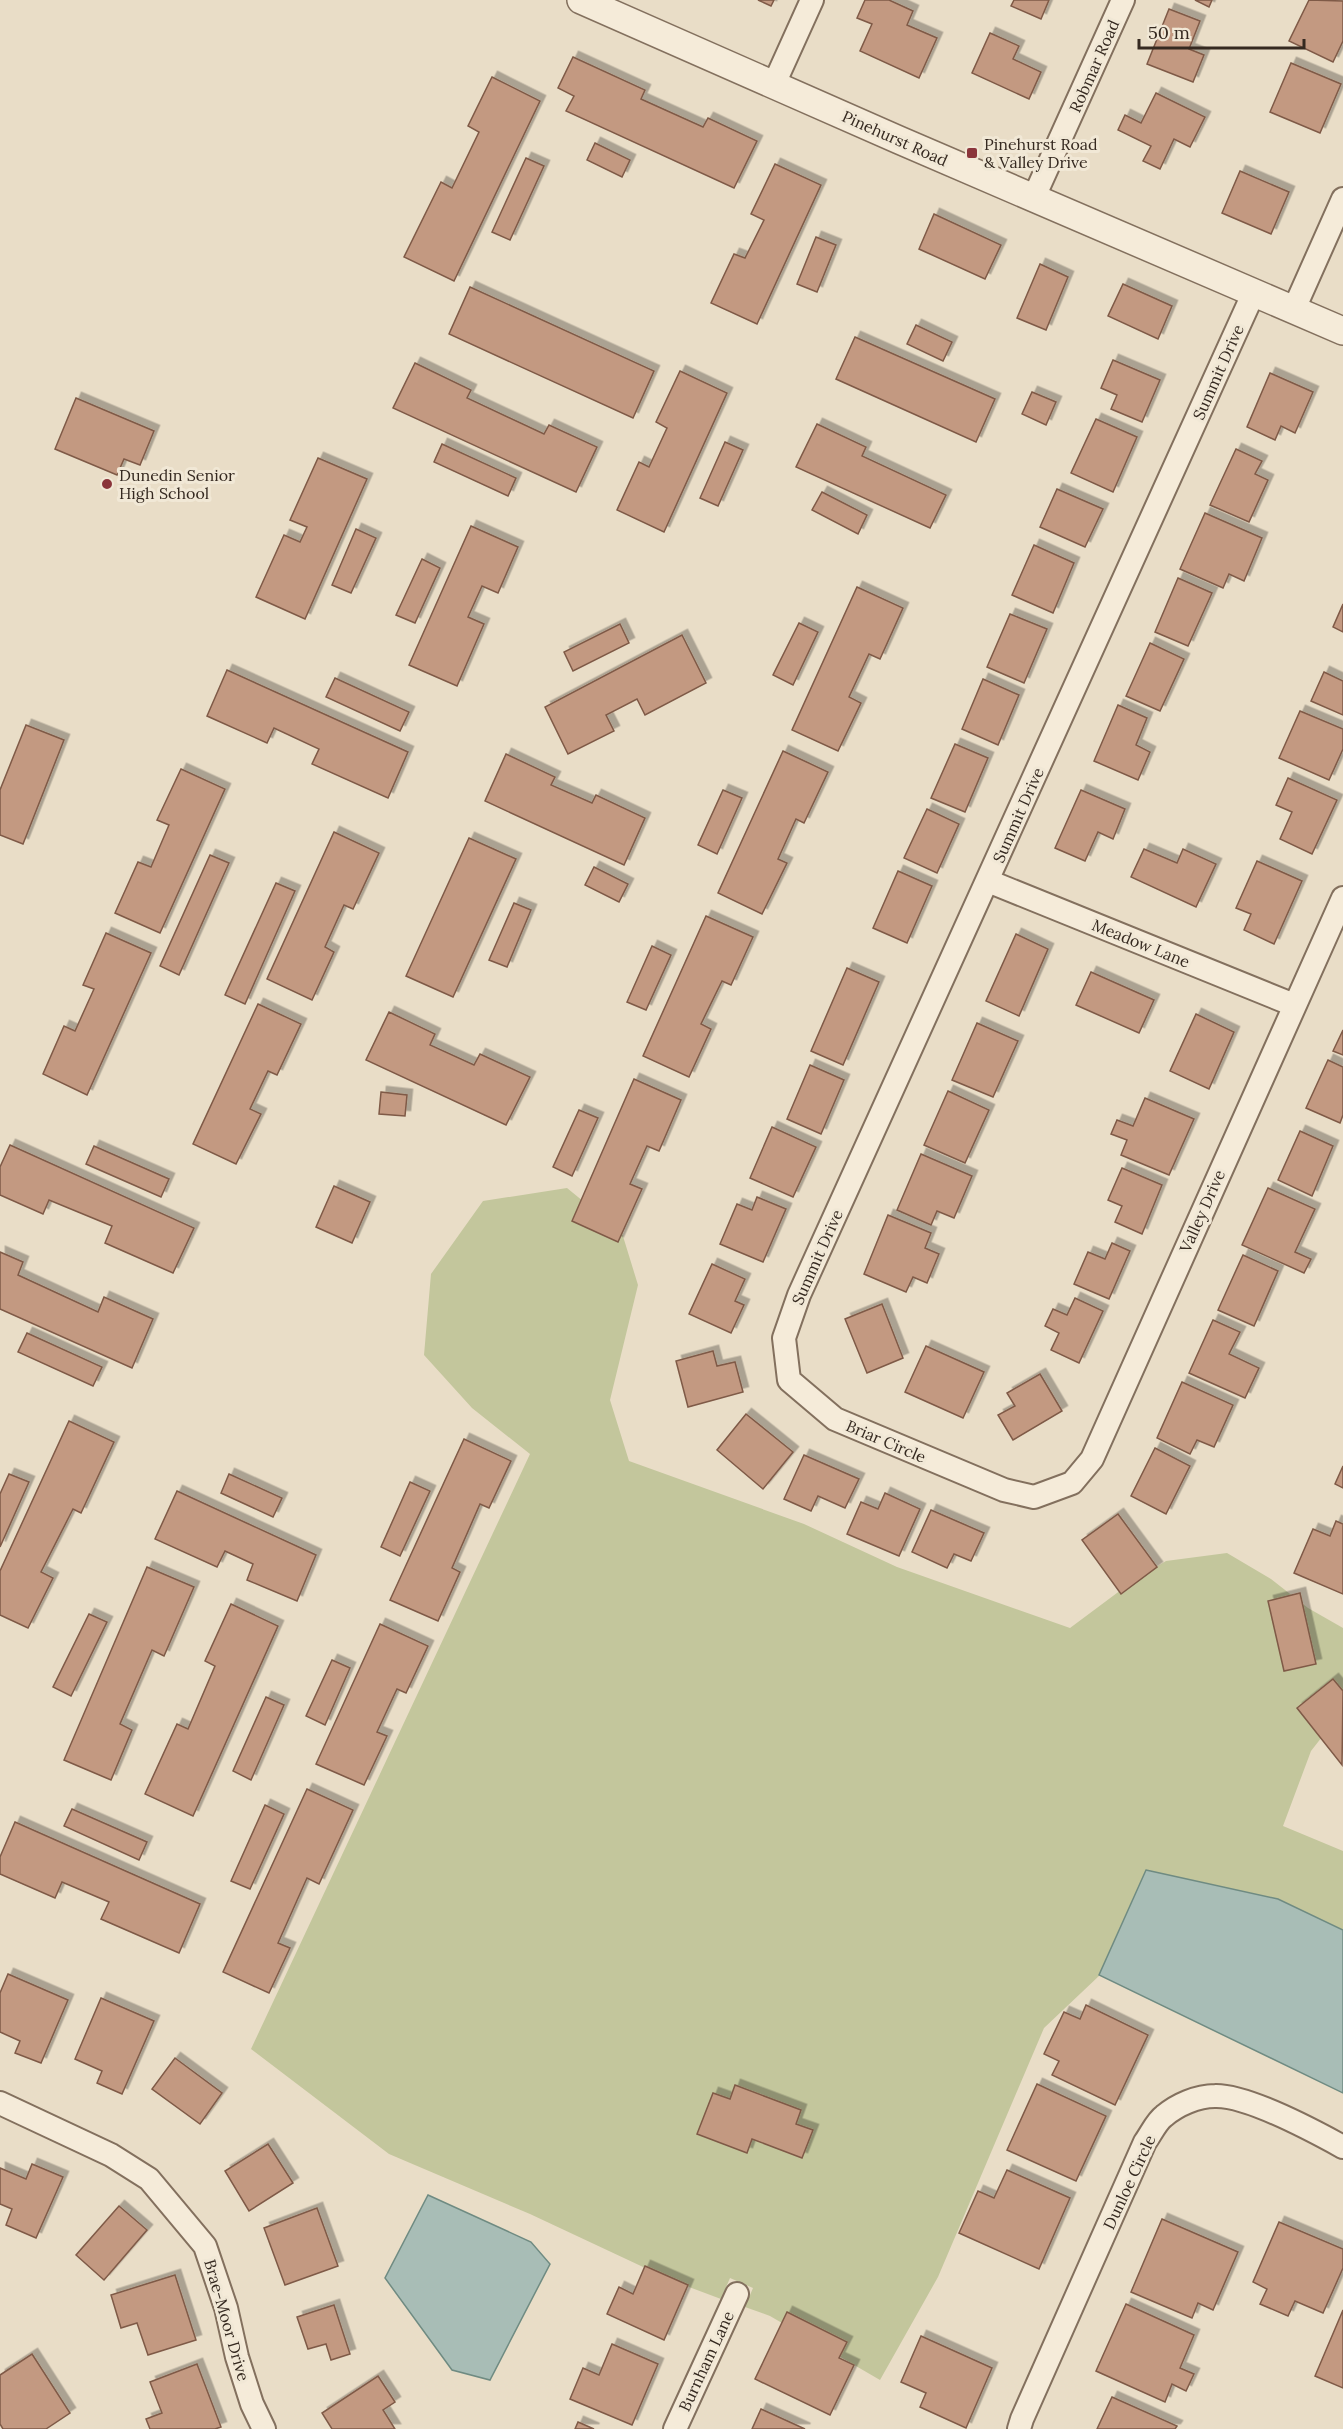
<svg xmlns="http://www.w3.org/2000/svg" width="1343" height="2429" font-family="Lora,serif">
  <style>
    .green { fill: #c3c69c }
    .water { fill: #a8bdb6; stroke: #6f8b82; stroke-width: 1.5 }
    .building { fill: #c39981; stroke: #7f5a47; stroke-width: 1.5; filter: url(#shadow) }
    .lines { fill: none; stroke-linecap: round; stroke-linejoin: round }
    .minor-casing { stroke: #83705e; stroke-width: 26 }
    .tertiary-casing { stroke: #83705e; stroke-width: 30 }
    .minor { stroke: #f5ebd9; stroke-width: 22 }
    .tertiary { stroke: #f5ebd9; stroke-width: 27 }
    .poi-dot { fill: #8b353b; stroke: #f1e8d6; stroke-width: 2 }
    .labels { text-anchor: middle; stroke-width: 6; stroke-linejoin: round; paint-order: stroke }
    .street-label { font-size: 16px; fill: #352920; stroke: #f1e8d6 }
    .poi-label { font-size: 16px; fill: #352920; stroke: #f1e8d6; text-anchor: start }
  </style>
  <defs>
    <filter id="shadow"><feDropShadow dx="5.5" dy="-5.5" stdDeviation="0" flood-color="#0004"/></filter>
  </defs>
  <rect width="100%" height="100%" fill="#e9ddc7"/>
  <polygon class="green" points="567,1188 622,1233 638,1285 610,1400 629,1461 804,1524 897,1567 1070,1628 1125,1587 1166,1561 1227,1553 1271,1579 1308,1608 1343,1628 1343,1710 1311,1751 1283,1826 1343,1851 1343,1930 1278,1899 1146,1870 1100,1975 1044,2028 938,2277 880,2380 770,2316 745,2307 753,2288 730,2278 721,2299 673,2281 530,2214 389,2154 251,2049 530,1454 472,1408 424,1355 431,1274 483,1201"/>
  <g class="water">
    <polygon points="1146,1870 1278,1899 1343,1930 1343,2093 1099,1975"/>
    <polygon points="428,2195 531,2242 550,2264 490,2380 452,2370 385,2278"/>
  </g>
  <g class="building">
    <polygon points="758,0 774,0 771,6"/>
    <polygon points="865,0 889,0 913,11 907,25 937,38 919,78 860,51 872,24 857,18"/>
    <polygon points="1014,0 1049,0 1041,19 1011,6"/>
    <polygon points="1195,0 1212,0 1209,7"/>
    <polygon points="1309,0 1343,1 1343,41 1333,62 1289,41"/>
    <polygon points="1169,9 1200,21 1189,49 1204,55 1193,82 1147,64"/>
    <polygon points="990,33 1019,46 1013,59 1041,72 1029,99 972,73"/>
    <polygon points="573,57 645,90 641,99 703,127 708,118 757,141 734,188 566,111 574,96 558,88"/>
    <polygon points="1291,63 1341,84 1320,133 1270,112"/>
    <polygon points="492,77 540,101 454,281 404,257 441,182 452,188 479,132 468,126"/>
    <polygon points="1156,93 1205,117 1190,147 1174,139 1160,169 1143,161 1151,146 1118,130 1125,115 1141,123"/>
    <polygon points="595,143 630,160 622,177 587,160"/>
    <polygon points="526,158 544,166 510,240 492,232"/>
    <polygon points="775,164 821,185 757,324 711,303 734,254 745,258 764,220 751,214"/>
    <polygon points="1240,171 1289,192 1271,234 1222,213"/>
    <polygon points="934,214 1001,245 985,279 919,249"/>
    <polygon points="816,237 836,245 817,292 797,284"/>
    <polygon points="1040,264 1068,277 1046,330 1017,318"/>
    <polygon points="1123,284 1172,306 1158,339 1108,316"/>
    <polygon points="470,287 654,371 633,418 449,334"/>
    <polygon points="916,325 952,342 943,361 907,344"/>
    <polygon points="855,337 995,399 976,442 836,379"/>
    <polygon points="1113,360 1160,380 1142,422 1111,409 1117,395 1101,388"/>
    <polygon points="415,363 471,390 467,398 544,434 549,425 597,447 576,492 393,408"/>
    <polygon points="680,371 727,393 664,532 617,510 639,462 649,467 667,428 656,422"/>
    <polygon points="1270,373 1313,392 1295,433 1281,426 1275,440 1247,427"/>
    <polygon points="1032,392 1056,402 1046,425 1022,414"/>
    <polygon points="76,398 154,431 140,465 124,459 117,475 55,449"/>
    <polygon points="1096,419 1137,437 1113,492 1071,473"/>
    <polygon points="817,424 866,447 862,456 946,495 930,528 796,467"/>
    <polygon points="725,442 743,450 718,506 700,498"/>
    <polygon points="442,444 516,478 508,496 434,462"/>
    <polygon points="1236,449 1262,461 1255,474 1268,480 1249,522 1210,505"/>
    <polygon points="318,458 367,479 305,619 256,597 284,535 300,542 307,527 290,520"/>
    <polygon points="1057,489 1103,509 1085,547 1040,527"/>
    <polygon points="822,492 867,515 858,534 812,510"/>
    <polygon points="1205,513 1262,538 1244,581 1229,574 1223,588 1180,569"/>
    <polygon points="471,526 518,547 498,593 482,586 468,617 484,624 457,686 409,665"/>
    <polygon points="356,529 376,538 351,593 332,585"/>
    <polygon points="1034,545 1074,563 1053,613 1012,595"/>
    <polygon points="422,559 440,568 415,623 396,615"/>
    <polygon points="1178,578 1212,593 1188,646 1155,632"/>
    <polygon points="857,587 903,608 880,659 869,654 849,697 861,703 838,751 792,730"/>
    <polygon points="1343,604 1343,632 1333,627"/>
    <polygon points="1010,614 1047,629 1024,683 987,667"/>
    <polygon points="799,623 818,632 793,685 773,675"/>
    <polygon points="620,624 629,643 573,671 564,652"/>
    <polygon points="682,635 706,683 645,715 637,699 606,715 614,731 568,754 545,707"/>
    <polygon points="1150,643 1184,659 1160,711 1126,696"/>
    <polygon points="227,670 408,752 388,798 312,764 319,749 274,728 267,743 207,716"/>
    <polygon points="1324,672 1343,681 1343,715 1311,701"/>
    <polygon points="335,678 409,712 400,731 326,697"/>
    <polygon points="983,679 1019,695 998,745 962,729"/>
    <polygon points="1118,705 1147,718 1136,745 1150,752 1138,780 1094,761"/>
    <polygon points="1300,711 1343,729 1343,749 1329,780 1279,758"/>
    <polygon points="26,725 64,740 23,844 0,835 0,790"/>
    <polygon points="955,744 988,758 965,812 931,798"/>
    <polygon points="783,751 828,772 804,823 796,819 778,859 787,863 762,914 718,893"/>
    <polygon points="506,754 555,777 551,785 592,803 596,795 645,818 624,865 485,801"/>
    <polygon points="181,769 225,789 160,933 115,913 138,862 151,867 169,825 157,820"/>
    <polygon points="1288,778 1337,800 1312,854 1280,839 1292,812 1276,805"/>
    <polygon points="723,790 742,798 717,854 698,845"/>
    <polygon points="1081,790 1125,809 1113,839 1098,832 1085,861 1055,848"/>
    <polygon points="927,809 959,824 937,873 904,858"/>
    <polygon points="334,832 379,853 353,909 344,905 325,947 334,952 312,1000 267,979"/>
    <polygon points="469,838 516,859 453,997 406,976"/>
    <polygon points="1144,849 1177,863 1183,849 1216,864 1196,907 1131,877"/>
    <polygon points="210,855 229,863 179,975 160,966"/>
    <polygon points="1257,861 1302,881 1274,944 1244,930 1251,914 1236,908"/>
    <polygon points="594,867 628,884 619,902 585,885"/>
    <polygon points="898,871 932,886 907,943 873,928"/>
    <polygon points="276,883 295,891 245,1004 225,995"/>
    <polygon points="514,903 531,910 507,967 489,960"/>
    <polygon points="706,916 753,937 731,985 722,981 701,1024 711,1029 689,1077 643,1056"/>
    <polygon points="106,933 151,953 87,1095 43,1074 64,1026 75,1031 94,989 83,985"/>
    <polygon points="1016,934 1048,949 1019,1016 986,1001"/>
    <polygon points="652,946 671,955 646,1010 627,1002"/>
    <polygon points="847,968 879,982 843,1065 811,1051"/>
    <polygon points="1091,972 1154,1000 1139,1033 1076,1005"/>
    <polygon points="258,1004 301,1024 277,1075 268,1071 250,1109 261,1114 236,1164 193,1144"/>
    <polygon points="389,1012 435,1034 430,1045 474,1065 480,1054 530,1077 506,1125 366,1060"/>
    <polygon points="1196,1014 1234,1032 1209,1089 1170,1071"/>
    <polygon points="977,1023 1018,1041 993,1097 952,1080"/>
    <polygon points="1343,1030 1343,1055 1333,1051"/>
    <polygon points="1328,1060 1343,1067 1343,1115 1340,1123 1306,1108"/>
    <polygon points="810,1065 844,1080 821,1134 787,1119"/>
    <polygon points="634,1079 681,1100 659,1151 647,1146 630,1184 642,1189 618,1242 572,1221"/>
    <polygon points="948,1091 989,1110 965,1163 924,1145"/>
    <polygon points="381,1092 407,1095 405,1116 379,1114"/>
    <polygon points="1145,1098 1194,1119 1169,1175 1121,1155 1127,1140 1111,1134 1117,1120 1133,1126"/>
    <polygon points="579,1110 598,1118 572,1176 553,1167"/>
    <polygon points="772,1127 816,1147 793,1197 750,1178"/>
    <polygon points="1300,1131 1333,1146 1312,1196 1278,1180"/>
    <polygon points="10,1145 194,1228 173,1273 105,1243 112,1226 49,1200 43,1214 0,1195 0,1167"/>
    <polygon points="94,1146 169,1179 161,1197 86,1164"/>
    <polygon points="921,1154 972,1176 954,1218 937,1211 931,1225 897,1210"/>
    <polygon points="1122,1168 1162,1185 1142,1234 1115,1222 1122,1206 1108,1200"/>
    <polygon points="334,1186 370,1202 352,1243 316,1227"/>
    <polygon points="1268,1188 1315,1209 1295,1252 1311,1259 1304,1273 1242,1245"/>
    <polygon points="757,1197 786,1209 763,1262 720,1244 737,1204 752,1210"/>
    <polygon points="888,1215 931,1233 925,1248 939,1254 927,1283 913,1277 906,1292 864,1274"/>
    <polygon points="1112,1243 1130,1251 1109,1299 1074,1284 1088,1252 1105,1259"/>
    <polygon points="0,1252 23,1262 18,1275 98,1312 104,1297 153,1319 132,1368 0,1309"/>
    <polygon points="1243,1255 1278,1271 1254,1326 1218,1310"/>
    <polygon points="712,1264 745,1279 735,1301 744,1305 731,1333 689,1314"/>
    <polygon points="1075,1298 1103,1311 1079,1363 1051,1350 1059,1333 1045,1326 1053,1309 1067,1315"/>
    <polygon points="882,1304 903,1358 867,1373 845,1319"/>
    <polygon points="1213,1320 1240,1332 1229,1354 1259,1368 1245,1398 1189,1373"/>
    <polygon points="27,1333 102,1367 93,1386 18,1352"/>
    <polygon points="926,1346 984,1372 963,1418 905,1392"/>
    <polygon points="713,1351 717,1366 735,1362 743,1392 688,1407 676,1361"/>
    <polygon points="1040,1374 1062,1411 1013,1440 998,1415 1015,1406 1007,1393"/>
    <polygon points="1182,1382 1233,1405 1214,1447 1197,1440 1190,1454 1157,1438"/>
    <polygon points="746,1414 793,1452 763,1489 717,1450"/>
    <polygon points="69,1421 114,1442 81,1513 73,1509 41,1572 53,1578 28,1628 0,1615 0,1571"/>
    <polygon points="464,1439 511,1461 489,1508 480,1504 452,1568 460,1572 438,1621 390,1600"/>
    <polygon points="1155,1448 1190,1466 1166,1514 1131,1496"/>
    <polygon points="804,1455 859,1479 845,1508 818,1496 811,1511 784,1499"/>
    <polygon points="1343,1466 1343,1488 1335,1484"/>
    <polygon points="9,1474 29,1482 0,1547 0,1494"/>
    <polygon points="229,1474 282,1498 273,1517 221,1493"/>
    <polygon points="410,1482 430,1491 400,1556 381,1547"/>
    <polygon points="177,1491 316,1555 297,1601 247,1580 253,1564 225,1551 217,1567 155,1539"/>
    <polygon points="885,1493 920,1509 899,1556 847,1534 861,1502 878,1509"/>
    <polygon points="931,1510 984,1533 971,1561 954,1554 947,1568 912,1552"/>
    <polygon points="1118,1514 1157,1567 1121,1594 1082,1540"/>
    <polygon points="1336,1521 1343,1524 1343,1594 1294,1573 1313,1529 1330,1536"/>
    <polygon points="147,1567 194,1587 164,1656 152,1650 120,1724 132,1730 111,1780 64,1760"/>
    <polygon points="1300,1593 1316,1664 1284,1671 1268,1601"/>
    <polygon points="231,1604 278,1626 193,1816 145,1794 177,1724 188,1729 215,1666 205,1661"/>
    <polygon points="89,1614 107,1622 71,1696 53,1687"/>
    <polygon points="380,1624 428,1646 406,1693 397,1689 377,1732 387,1736 364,1785 316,1764"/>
    <polygon points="332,1660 350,1668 325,1725 306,1716"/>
    <polygon points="1333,1679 1343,1691 1342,1765 1297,1708"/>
    <polygon points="266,1697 284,1705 251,1780 233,1771"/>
    <polygon points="307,1789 353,1810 319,1884 307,1878 278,1943 290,1948 269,1993 223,1972"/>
    <polygon points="265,1805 284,1814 250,1889 231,1881"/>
    <polygon points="72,1809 147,1842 139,1860 64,1826"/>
    <polygon points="15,1822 200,1904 179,1953 101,1919 109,1902 62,1882 55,1898 0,1874 0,1857"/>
    <polygon points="8,1974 68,2000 41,2063 15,2053 20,2041 0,2032 0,1993"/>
    <polygon points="101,1998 154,2021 122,2094 97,2083 102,2071 75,2059"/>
    <polygon points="1086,2005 1148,2035 1115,2105 1052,2075 1059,2061 1044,2054 1064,2012 1080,2019"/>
    <polygon points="175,2058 222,2093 200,2124 152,2089"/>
    <polygon points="1037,2084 1106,2116 1076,2181 1007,2150"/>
    <polygon points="735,2085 801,2110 796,2124 813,2130 802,2158 752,2139 747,2153 697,2134 713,2093 730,2099"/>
    <polygon points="268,2144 293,2183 249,2211 225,2171"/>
    <polygon points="32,2164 63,2177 36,2238 6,2225 12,2209 0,2204 0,2168 26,2179"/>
    <polygon points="1007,2170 1070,2198 1039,2269 959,2233 978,2191 994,2198"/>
    <polygon points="119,2206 147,2230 104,2280 76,2255"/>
    <polygon points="317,2208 338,2266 285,2285 264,2228"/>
    <polygon points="1162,2219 1238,2252 1213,2310 1198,2303 1192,2318 1131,2292"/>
    <polygon points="1279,2222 1343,2249 1343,2268 1323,2313 1295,2301 1288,2316 1260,2304 1267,2289 1253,2282"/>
    <polygon points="645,2266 688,2285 664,2340 607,2314 619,2287 633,2294"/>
    <polygon points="175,2275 196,2340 148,2355 137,2323 121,2328 111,2295"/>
    <polygon points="1126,2304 1194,2335 1180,2368 1194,2374 1186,2391 1172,2384 1165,2402 1096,2371"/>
    <polygon points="334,2305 350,2354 331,2360 326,2344 308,2349 297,2317"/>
    <polygon points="1343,2310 1343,2388 1315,2376"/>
    <polygon points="787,2312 847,2342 839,2358 854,2365 830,2415 755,2379"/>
    <polygon points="921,2336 992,2368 966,2428 920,2407 926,2393 901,2382"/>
    <polygon points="612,2344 658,2364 632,2425 570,2399 583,2368 599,2375"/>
    <polygon points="32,2354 70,2413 46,2429 3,2429 0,2424 0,2375"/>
    <polygon points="197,2364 221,2427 215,2429 150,2429 146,2419 162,2413 150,2382"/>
    <polygon points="378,2376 395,2402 383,2410 395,2429 332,2429 322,2413"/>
    <polygon points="1112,2397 1177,2426 1175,2429 1097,2429"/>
    <polygon points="761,2409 805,2429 752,2429"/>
    <polygon points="578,2422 594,2429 575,2429"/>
  </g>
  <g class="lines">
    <defs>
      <g id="minor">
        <polyline points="774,84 812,0"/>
        <polyline points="1034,197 1123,0"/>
        <polyline points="1254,292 799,1295 784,1338 789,1380 835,1419 1004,1490 1034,1497 1072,1483 1092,1459 1343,898"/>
        <polyline points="1294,309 1343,199"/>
        <polyline points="988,881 1294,1005"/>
        <polyline points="0,2103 111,2155 149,2179 205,2246 226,2308 237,2357 252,2404 264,2429"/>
        <polyline points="675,2429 737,2294"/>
        <path d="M1019,2429L1022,2419L1145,2142C1151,2134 1156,2122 1164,2116C1177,2105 1197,2096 1215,2096C1247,2095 1314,2131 1343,2147"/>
      </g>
      <polyline id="tertiary" points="581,0 899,140 1343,331"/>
    </defs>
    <use href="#minor" class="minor-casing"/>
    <use href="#tertiary" class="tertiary-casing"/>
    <use href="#minor" class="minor"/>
    <use href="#tertiary" class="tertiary"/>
  </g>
  <g class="poi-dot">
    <rect x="966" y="147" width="12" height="12" rx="3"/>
    <circle cx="107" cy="484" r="6"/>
  </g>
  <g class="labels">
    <g class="street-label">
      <text transform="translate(1094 66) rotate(-66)" y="6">Robmar Road</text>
      <text transform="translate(895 138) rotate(24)" y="6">Pinehurst Road</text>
      <text transform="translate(1218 372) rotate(-66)" y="6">Summit Drive</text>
      <text transform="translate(1018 815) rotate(-66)" y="6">Summit Drive</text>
      <text transform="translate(1141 943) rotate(22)" y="6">Meadow Lane</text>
      <text transform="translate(1202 1211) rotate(-66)" y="6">Valley Drive</text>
      <text transform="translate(817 1257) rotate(-66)" y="6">Summit Drive</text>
      <text transform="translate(886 1441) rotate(23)" y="6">Briar Circle</text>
      <text transform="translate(1129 2182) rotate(-65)" y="6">Dunloe Circle</text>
      <text transform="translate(227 2320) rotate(74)" y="6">Brae-Moor Drive</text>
      <text transform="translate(706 2361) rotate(-65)" y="6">Burnham Lane</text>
    </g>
    <g class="poi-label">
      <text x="984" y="150">Pinehurst Road<tspan x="984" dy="18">&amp; Valley Drive</tspan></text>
      <text x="119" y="481">Dunedin Senior<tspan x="119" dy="18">High School</tspan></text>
    </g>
  </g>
  <path d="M1139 39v9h165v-9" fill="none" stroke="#352920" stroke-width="3"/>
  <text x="1148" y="39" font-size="18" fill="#352920" stroke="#f1e8d6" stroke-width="4.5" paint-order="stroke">50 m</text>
</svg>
